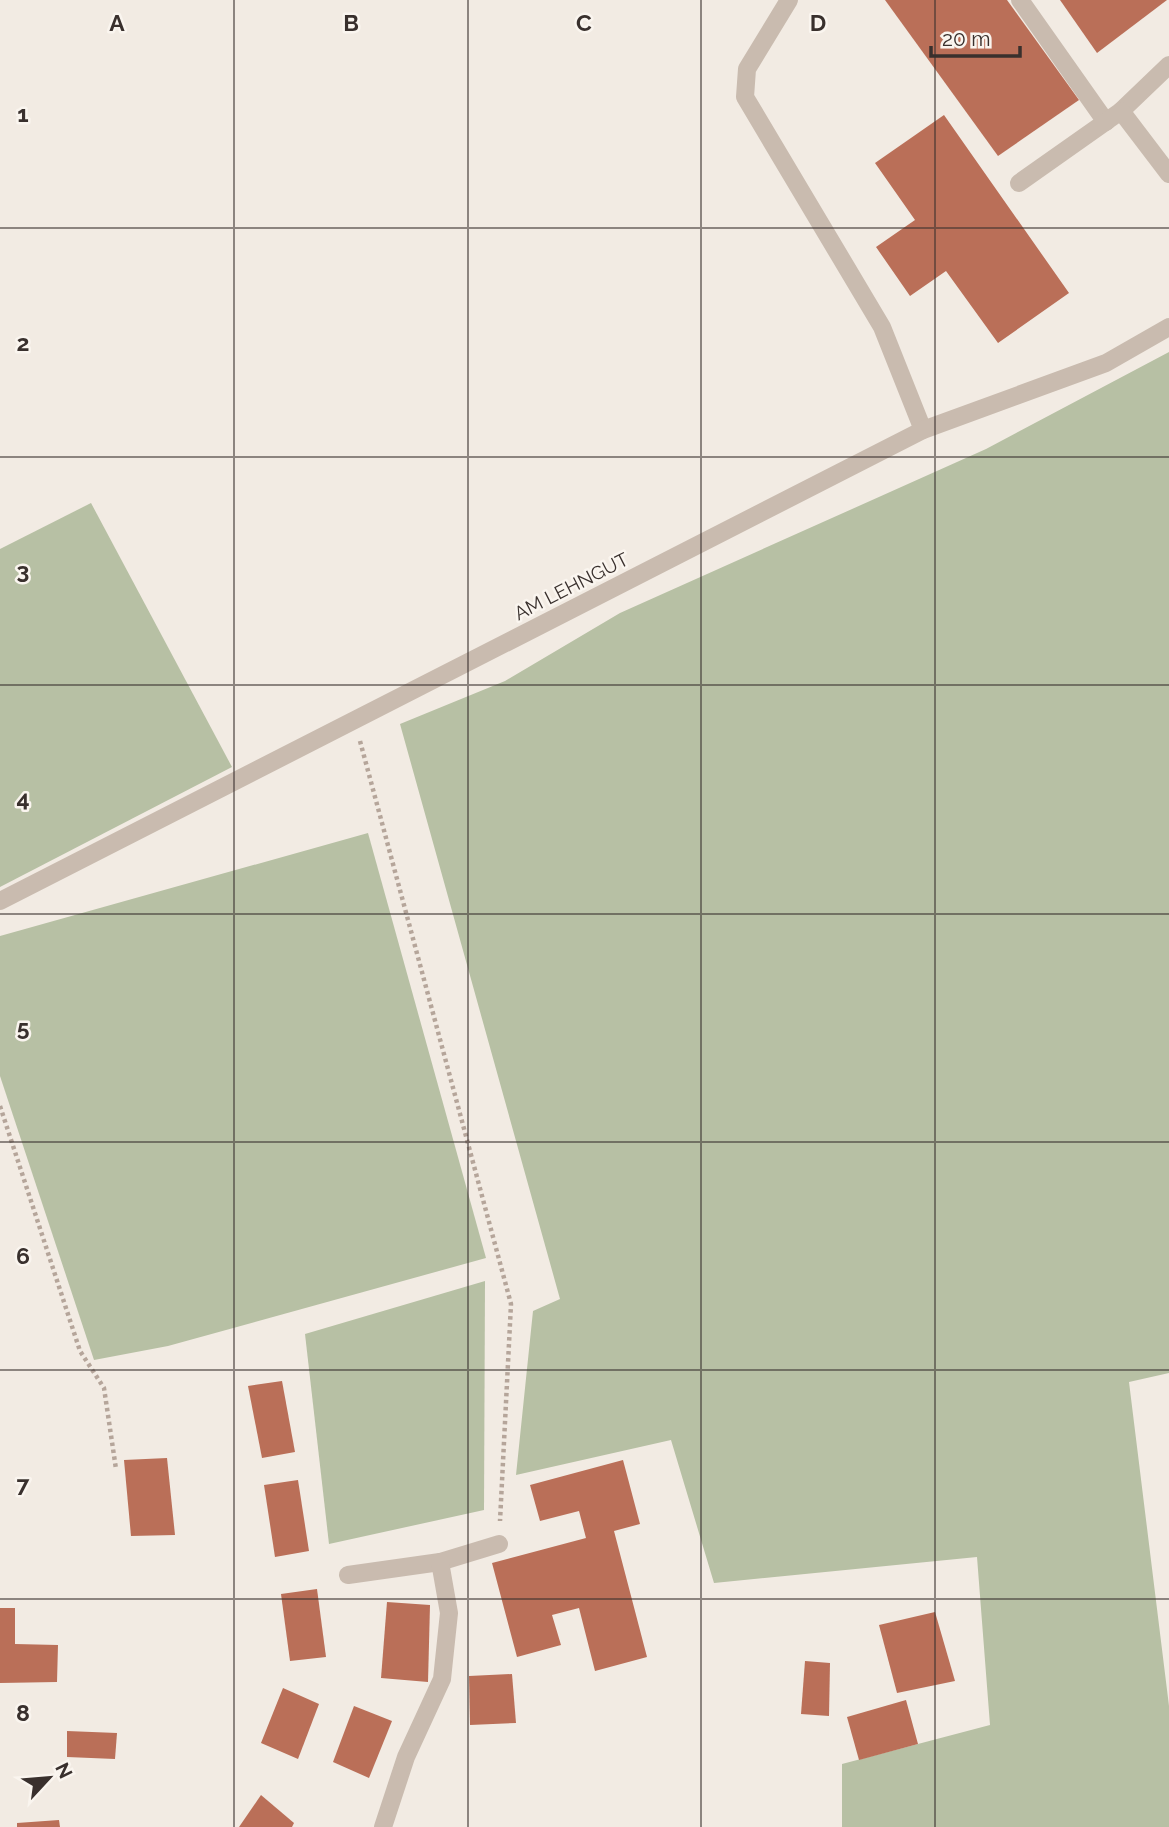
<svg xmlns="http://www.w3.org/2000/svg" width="1169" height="1827" font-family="Raleway,sans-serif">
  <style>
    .green { fill: #b7c0a4 }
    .building { fill: #ba6f58 }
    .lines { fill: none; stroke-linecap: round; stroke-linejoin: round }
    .path { stroke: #b5a59a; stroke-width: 4.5; stroke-dasharray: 3.5 3.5; stroke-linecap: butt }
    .minor { stroke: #c9bbaf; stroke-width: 18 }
    .grid { fill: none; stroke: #39302d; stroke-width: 2; stroke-opacity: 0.55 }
    .labels { text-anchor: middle; stroke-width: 5; stroke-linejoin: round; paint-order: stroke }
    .street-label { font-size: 19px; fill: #39302d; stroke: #faf5ef }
    .grid-label { font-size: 23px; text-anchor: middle; font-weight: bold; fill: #39302d; stroke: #faf5ef; stroke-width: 5; stroke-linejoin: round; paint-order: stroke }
  </style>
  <rect width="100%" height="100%" fill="#f2ebe3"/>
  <g class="green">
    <polygon points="1169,352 1169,1373 1129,1382 1169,1706 1169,1827 842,1827 842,1764 990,1725 977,1557 714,1583 671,1440 516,1475 533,1311 560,1299 400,724 505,681 620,613 986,449"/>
    <polygon points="91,503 232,767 0,887 0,549"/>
    <polygon points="368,833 486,1258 168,1346 94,1360 0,1076 0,936"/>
    <polygon points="485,1281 484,1510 329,1544 305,1334"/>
  </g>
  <g class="building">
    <polygon points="885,0 1007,0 1079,100 998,156"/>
    <polygon points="1060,0 1167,0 1097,53"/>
    <polygon points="944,115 1069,293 998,343 946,271 910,296 876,247 915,220 875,163"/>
    <polygon points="282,1381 295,1452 262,1458 248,1386"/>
    <polygon points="167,1458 175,1535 131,1536 124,1460"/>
    <polygon points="623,1460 640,1524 614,1531 647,1657 595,1671 579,1608 552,1615 561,1645 517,1657 492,1563 586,1538 579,1511 540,1521 530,1485"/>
    <polygon points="298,1480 309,1551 275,1557 264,1485"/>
    <polygon points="317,1589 326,1657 290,1661 281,1594"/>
    <polygon points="387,1602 430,1605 428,1682 381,1678"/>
    <polygon points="0,1608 15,1608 15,1644 58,1645 57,1682 0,1683"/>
    <polygon points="935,1612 955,1681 897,1693 879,1625"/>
    <polygon points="805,1661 830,1663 829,1716 801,1714"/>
    <polygon points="512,1674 516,1723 470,1725 469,1676"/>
    <polygon points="283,1688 319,1704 298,1759 261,1743"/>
    <polygon points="906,1700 918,1744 859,1760 847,1717"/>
    <polygon points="354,1706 392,1721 369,1778 333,1762"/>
    <polygon points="67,1731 117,1733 115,1759 67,1757"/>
    <polygon points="261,1795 294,1823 292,1827 239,1827"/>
    <polygon points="59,1820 60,1827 17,1827 17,1823"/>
  </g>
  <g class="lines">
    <g class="path">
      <polyline points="360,741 511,1304 500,1521"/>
      <polyline points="0,1106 80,1351 104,1388 116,1469"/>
    </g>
    <g class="minor">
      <polyline points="789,0 747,69 745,97 882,327 923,430"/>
      <polyline points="1020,0 1106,122"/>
      <polyline points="1121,111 1169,65"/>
      <polyline points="1019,183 1121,111 1169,174"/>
      <polyline points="0,901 923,430 1106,363 1169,327"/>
      <polyline points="348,1575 440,1562 499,1544"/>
      <polyline points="383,1827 406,1757 442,1679 449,1613 440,1562"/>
    </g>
  </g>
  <path class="grid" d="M234,0V1827M468,0V1827M701,0V1827M935,0V1827M0,228H1169M0,457H1169M0,685H1169M0,914H1169M0,1142H1169M0,1370H1169M0,1599H1169"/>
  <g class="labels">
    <g class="street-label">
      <text transform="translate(571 586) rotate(-27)" y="7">AM LEHNGUT</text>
    </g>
  </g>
  <g class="grid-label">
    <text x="117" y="31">A</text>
    <text x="351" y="31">B</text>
    <text x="584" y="31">C</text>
    <text x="818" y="31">D</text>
    <text x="23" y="122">1</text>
    <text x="23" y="351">2</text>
    <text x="23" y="579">3</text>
    <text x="23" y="807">4</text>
    <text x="23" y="1036">5</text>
    <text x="23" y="1264">6</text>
    <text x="23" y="1492">7</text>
    <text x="23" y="1721">8</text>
  </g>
  <g transform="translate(49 1778) rotate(64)" stroke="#faf5ef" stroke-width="5" paint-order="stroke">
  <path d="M0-5L12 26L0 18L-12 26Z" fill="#39302d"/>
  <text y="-10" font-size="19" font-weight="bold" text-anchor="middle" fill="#39302d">N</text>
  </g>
  <path d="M931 46v10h89v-10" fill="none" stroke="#39302d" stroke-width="3.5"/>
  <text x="942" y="46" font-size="21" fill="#39302d" stroke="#faf5ef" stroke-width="5" paint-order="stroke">20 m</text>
</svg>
